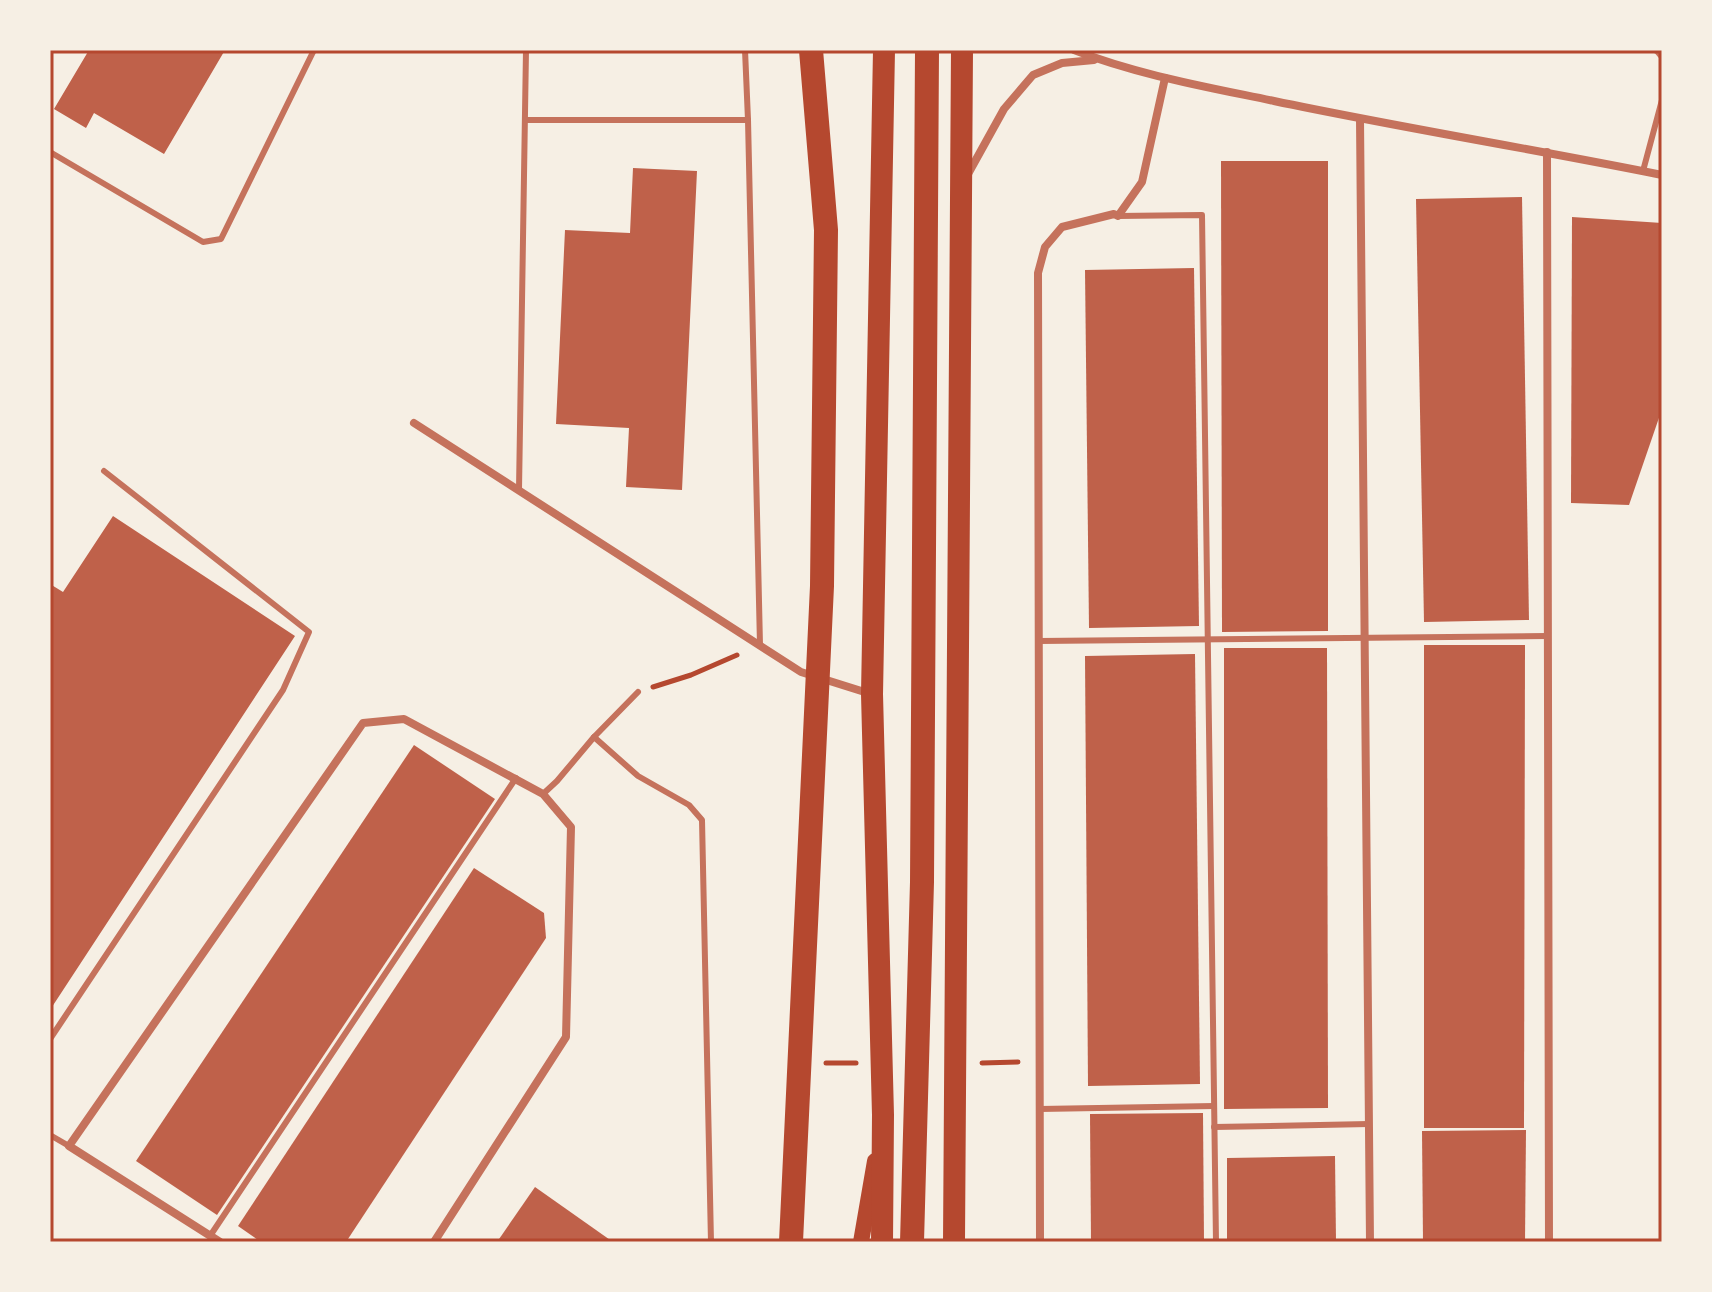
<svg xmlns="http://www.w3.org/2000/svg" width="1712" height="1292" font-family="'Roboto Condensed',sans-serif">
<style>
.building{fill:#bf614a}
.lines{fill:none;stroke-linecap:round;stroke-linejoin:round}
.path{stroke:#b5482f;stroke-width:5}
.service{stroke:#c5725c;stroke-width:6}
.minor{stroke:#c5725c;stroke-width:8}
.secondary{stroke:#b5482f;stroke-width:16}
.trunk{stroke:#b5482f;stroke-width:22}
.motorway{stroke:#b5482f;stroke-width:24}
.neatline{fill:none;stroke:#b5482f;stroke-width:3}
</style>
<rect width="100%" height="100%" fill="#f6efe4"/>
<!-- building -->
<g class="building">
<path d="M89,50H225L164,154L94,113L86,128L54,109Z"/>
<path d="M1221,161H1328V631L1222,632Z"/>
<path d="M633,168L697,171L682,490L626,487L629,428L556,424L565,230L630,233Z"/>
<path d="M1522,197L1529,620L1424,622L1416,199Z"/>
<path d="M1572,217L1662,223V409L1629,505L1571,503Z"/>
<path d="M1194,268L1199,626L1089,628L1085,270Z"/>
<path d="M113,516L295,636L50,1010V584L63,592Z"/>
<path d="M1424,645H1525L1524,1128H1424Z"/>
<path d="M1224,648H1327L1328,1108L1224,1109Z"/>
<path d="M1195,654L1200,1084L1088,1086L1085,656Z"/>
<path d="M414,745L495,799L217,1215L136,1161Z"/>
<path d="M474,868L544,913L546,938L346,1242H261L238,1226Z"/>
<path d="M1203,1113L1204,1242H1091L1090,1114Z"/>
<path d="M1526,1130L1525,1242H1423L1422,1131Z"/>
<path d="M1335,1156L1336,1242H1227V1158Z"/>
<path d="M535,1187L613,1242H497Z"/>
</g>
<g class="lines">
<!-- path -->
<g class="path">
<path d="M653,687L691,675L737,655"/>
<path d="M826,1063H856"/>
<path d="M982,1063L1018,1062"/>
</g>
<!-- service -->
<g class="service">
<path d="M745,50L748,120L760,645"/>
<path d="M1654,50L1657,51L1662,57"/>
<path d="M526,120H748"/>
<path d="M50,152L203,242L221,239L314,50"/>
<path d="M1643,171L1662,100"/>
<path d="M1118,216L1202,215L1216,1242"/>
<path d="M519,490L526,50"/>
<path d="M1039,641L1547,636"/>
<path d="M594,737L638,776L689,805L702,820L711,1242"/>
<path d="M543,794L557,781L594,737L638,692"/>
<path d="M50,1039L283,690L309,632L104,471"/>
<path d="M1040,1109L1214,1106"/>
<path d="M1214,1127L1369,1124"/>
<path d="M50,1135L69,1146"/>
<path d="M210,1236L516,778"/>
</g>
<!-- minor -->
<g class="minor">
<path d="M1074,50C1138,75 1207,87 1274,101C1403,128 1533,149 1662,175"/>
<path d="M1360,119L1370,1242"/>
<path d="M1547,152L1549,1242"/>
<path d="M968,174L1004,109L1033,75L1062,63L1094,60"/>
<path d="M414,423L801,672L871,694"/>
<path d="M220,1242L69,1146L363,723L404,719L543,794L571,827L566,1037L434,1242"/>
<path d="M1040,1242L1038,273L1045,247L1062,227L1114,214L1118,216L1142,182L1165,78"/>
</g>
<!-- secondary -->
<path class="secondary" d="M861,1242L875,1161"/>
<!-- trunk -->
<g class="trunk">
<path d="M882,1242L883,1115L872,694L884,50"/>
<path d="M954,1242L962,50"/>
</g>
<!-- motorway -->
<g class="motorway">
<path d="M791,1242L822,586L826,230L811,50"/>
<path d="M912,1242L922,882L927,50"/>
</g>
</g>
<!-- border -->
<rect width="1712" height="1292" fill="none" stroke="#f6efe4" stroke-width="104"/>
<rect x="52" y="52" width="1608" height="1188" class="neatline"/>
</svg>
